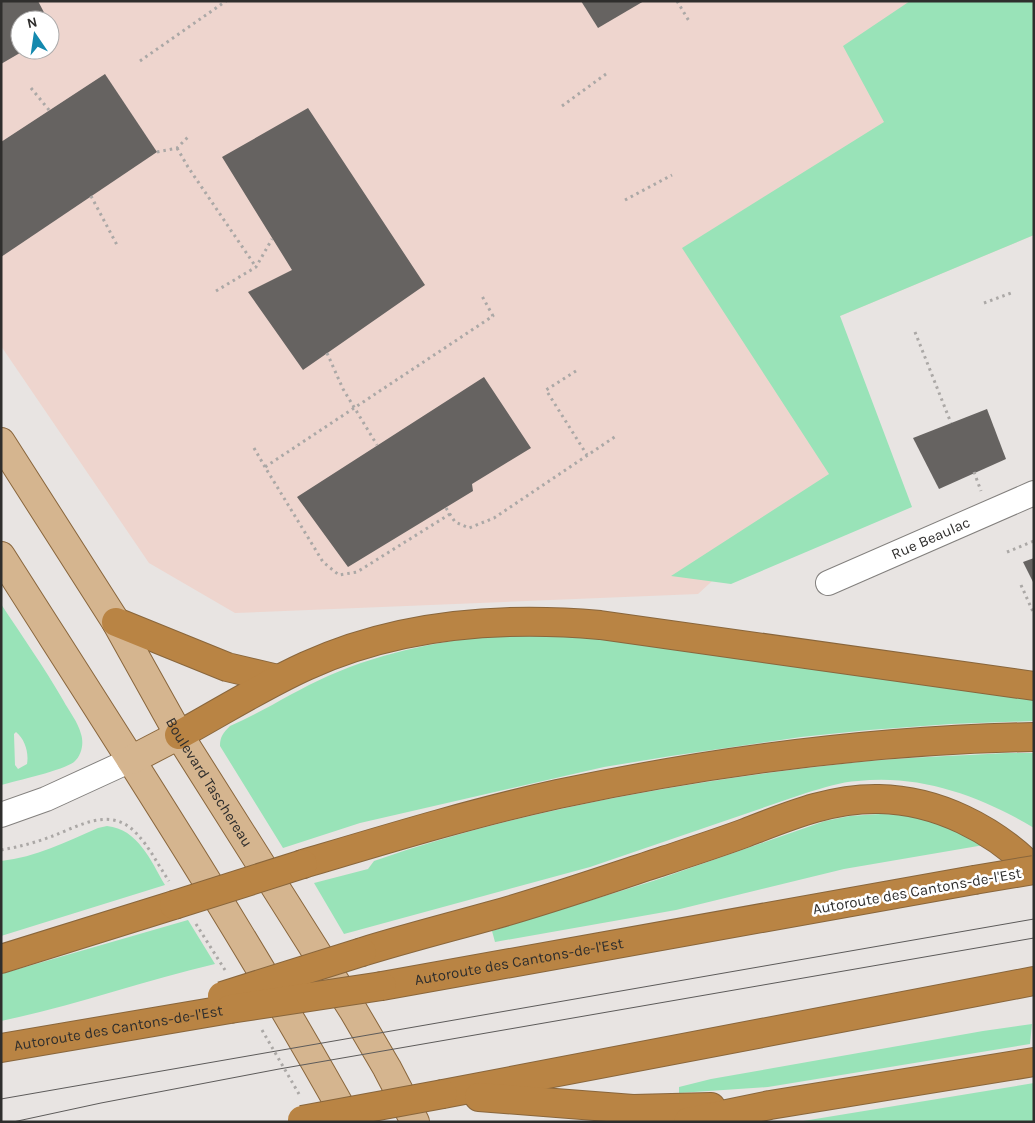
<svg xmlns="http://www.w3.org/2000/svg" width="1035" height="1123" font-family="Karla,sans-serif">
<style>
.commercial{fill:#eed5ce;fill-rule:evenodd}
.green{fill:#99e3b8;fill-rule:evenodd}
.building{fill:#666361}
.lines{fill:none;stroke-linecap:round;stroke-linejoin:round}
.minor-casing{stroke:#83807e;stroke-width:26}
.major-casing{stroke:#89663c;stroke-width:30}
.highway-casing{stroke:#89663c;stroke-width:30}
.path{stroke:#aba8a6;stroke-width:3;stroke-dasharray:2.5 4;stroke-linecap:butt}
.minor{stroke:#fff;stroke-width:24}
.major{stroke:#d5b58f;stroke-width:28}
.highway{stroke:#b98444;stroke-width:28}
.tram{stroke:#5d5b5a;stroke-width:1}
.highway-bridge-casing{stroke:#89663c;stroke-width:30;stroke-linecap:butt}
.highway-bridge{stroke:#b98444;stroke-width:28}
.labels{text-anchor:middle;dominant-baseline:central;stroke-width:5;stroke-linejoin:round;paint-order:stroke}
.street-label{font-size:15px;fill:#2f2e2d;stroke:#fff}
</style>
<rect width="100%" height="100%" fill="#e8e4e2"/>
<!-- commercial -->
<path class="commercial" d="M1,1H1034V235L840,316L829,474L698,594L235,613L149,563L1,346ZM20,20H50V50H20Z"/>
<!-- green -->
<g class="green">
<path d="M910,1H1034V235L840,316L912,507L731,584L671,576L829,474L682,248L884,122L843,46Z"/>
<path d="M1,604C22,636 44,667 63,700C69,711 78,722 81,734C84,743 82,755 74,762C64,770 16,781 1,785ZM16,732C25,739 29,753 27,764L18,769L15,765L14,734Z"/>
<path d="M536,633L615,640L1034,699V721L951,724L869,730L801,737L671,756L604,767L360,823L283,848L220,746C220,737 223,733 230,726C263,712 294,691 328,676C394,647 465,636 536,633Z"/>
<path d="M1006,753H1034V828C981,796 920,774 858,781C840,782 823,788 806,793L590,867L344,934L314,883L368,869L374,861C526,808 699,779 859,762C908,757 957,756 1006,753Z"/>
<path d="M880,814L912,815L935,822L984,845L844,869L676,910L495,942L492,931L653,881L825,821L850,816Z"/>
<path d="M107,826C138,829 151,861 165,885L1,936V861C36,857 66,842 98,828Z"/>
<path d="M188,920L215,964C143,981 73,1006 1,1021V974Z"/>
<path d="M1032,1024L1030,1044L768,1087L679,1093V1087L711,1079L983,1031Z"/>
<path d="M1034,1083V1122H797Z"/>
</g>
<!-- building -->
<g class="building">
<path d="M1,1H38L48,20H20V50H25L1,64Z"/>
<path d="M581,1H644L598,28Z"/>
<path d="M105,74L157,152L1,257V142Z"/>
<path d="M308,108L425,285L303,370L248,292L292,270L222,157Z"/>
<path d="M484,377L531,448L472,484L473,491L348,567L297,497Z"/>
<path d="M987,409L1006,459L939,489L913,438Z"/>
<path d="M1034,558V584L1023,562Z"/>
</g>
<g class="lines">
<defs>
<g id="minor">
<path id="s1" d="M828,583L1034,493"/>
<path d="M1,815L46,799L131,760"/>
</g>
<g id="major">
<path id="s2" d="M1,442L116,622L179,735L353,1010L387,1068L415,1122"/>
<path d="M1,556C120,743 241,928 349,1122"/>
<path d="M131,760L179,735"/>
</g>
<g id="highway">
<path d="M116,622L227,667L278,679"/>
<path d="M179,735C221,712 262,686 306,666C398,624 499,616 600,625L1034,686"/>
<path d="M303,864C387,839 472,813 558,794C714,761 874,740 1034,737"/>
<path d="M362,952C404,939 447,928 490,916C548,900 605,880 663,861C690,852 718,843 745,833C789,816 831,798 879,799C937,800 994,829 1034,870"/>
<path d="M1,959L174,905"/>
<path id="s3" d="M382,986L974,880"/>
<path id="s4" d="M1,1048L230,1009"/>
<path d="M443,1094L1034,981"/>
<path d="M479,1097L633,1109L711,1107"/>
<path d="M688,1122L770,1105L1034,1062"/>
</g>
</defs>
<!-- minor casing -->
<use href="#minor" class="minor-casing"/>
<!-- major casing -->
<use href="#major" class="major-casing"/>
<!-- highway casing -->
<use href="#highway" class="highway-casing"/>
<!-- path -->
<g class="path">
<path d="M677,1L689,21"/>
<path d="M140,61L226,1"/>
<path d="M31,88L49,110"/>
<path d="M562,106L606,74"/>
<path d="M177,148L188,167L256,267"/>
<path d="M157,152L177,148L188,137"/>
<path d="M91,196L117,245"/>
<path d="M625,200L672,175"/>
<path d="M216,291L256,267L272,239"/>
<path d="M984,303L1011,293"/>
<path d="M915,332L951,423"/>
<path d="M327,353L343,389L377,445"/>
<path d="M576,371L546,390L587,455"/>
<path d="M254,448L265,467"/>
<path d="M974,472L981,491"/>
<path d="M446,508L455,522L469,528L494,518L616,436"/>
<path d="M450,514L357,572L339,575L323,562L265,467L493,316L482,296"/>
<path d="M1007,552L1034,541"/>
<path d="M1021,585L1034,614"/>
<path d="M1,850C18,847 34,843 50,837C78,827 110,805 136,833C149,846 158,865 169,881"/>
<path d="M196,924L225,970"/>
<path d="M262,1030L299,1094"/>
</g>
<!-- minor -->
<use href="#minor" class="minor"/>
<!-- major -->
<use href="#major" class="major"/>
<!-- highway -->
<use href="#highway" class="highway"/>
<!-- tram -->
<g class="tram">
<path d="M1,1099L1034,919"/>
<path d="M13,1122L101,1103L279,1069L1034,938"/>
</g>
<defs>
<g id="highway-bridge">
<path d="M974,880L1034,870"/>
<path d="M174,905L303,864"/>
<path d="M222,996L362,952"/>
<path d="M230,1009L382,986"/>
<path d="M302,1120L443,1094"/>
</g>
</defs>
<!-- highway-bridge casing -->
<use href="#highway-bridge" class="highway-bridge-casing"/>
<!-- highway-bridge -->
<use href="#highway-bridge" class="highway-bridge"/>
</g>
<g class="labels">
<!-- street labels -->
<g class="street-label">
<text stroke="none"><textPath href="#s1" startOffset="112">Rue Beaulac</textPath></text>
<text stroke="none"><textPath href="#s2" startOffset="399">Boulevard Taschereau</textPath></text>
<text transform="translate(917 891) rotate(-10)">Autoroute des Cantons-de-l'Est</text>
<text stroke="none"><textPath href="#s3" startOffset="139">Autoroute des Cantons-de-l'Est</textPath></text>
<text stroke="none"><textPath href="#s4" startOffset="119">Autoroute des Cantons-de-l'Est</textPath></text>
</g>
</g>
<!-- border -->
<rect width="1035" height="1123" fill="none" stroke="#2f2e2d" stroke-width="5"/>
<!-- north arrow -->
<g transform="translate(35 35) rotate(347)"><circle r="24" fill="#ffffff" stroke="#acabab"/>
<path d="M0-4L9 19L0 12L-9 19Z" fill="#1489ae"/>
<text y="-8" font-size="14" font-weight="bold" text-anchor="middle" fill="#2f2e2d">N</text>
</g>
</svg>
